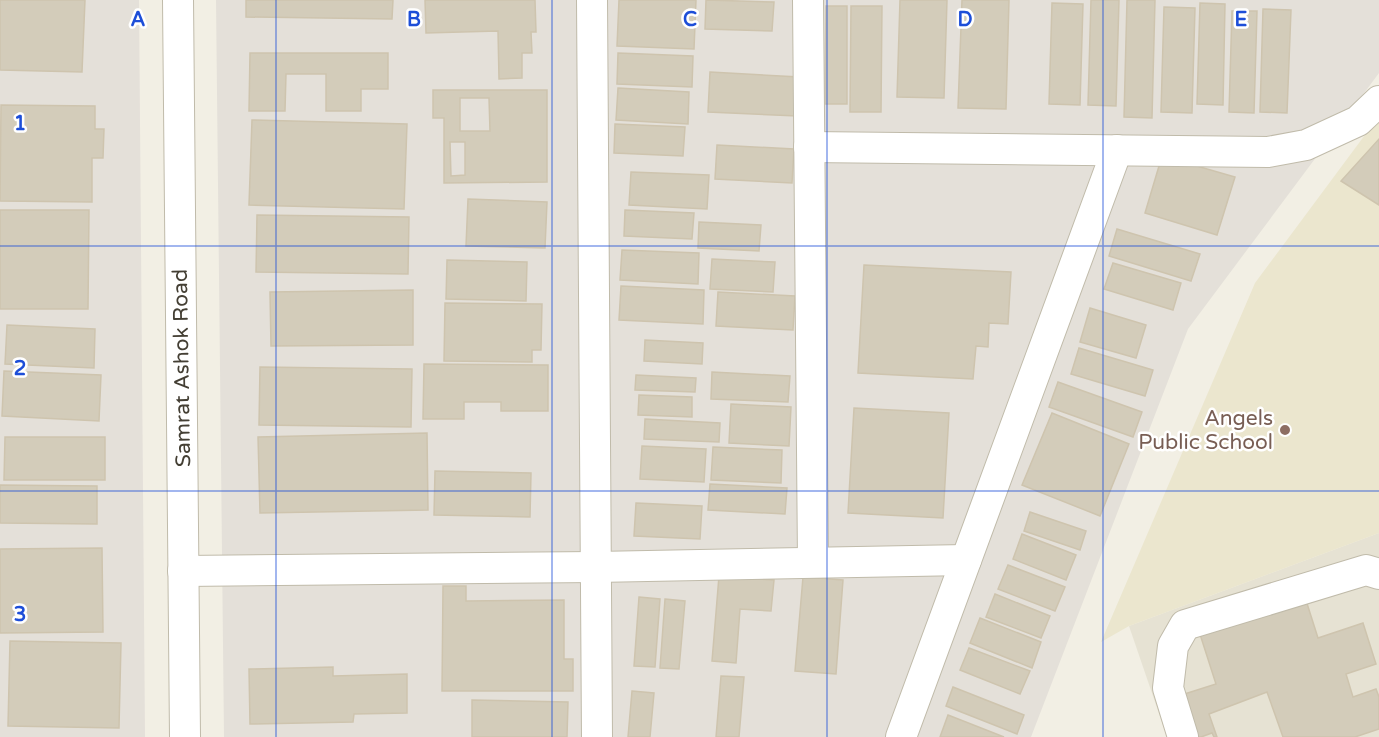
<svg xmlns="http://www.w3.org/2000/svg" width="1379" height="737" font-family="'Varela Round',sans-serif">
<style>
.residential{fill:#e6e2d3}
.industrial{fill:#e4e0d9}
.education{fill:#ebe6ce}
.building{fill:#d3ccba;stroke:#cec4ae;stroke-width:1.5;fill-rule:evenodd}
.lines{fill:none;stroke-linecap:round;stroke-linejoin:round}
.minor-casing{stroke:#c0bbaa;stroke-width:32}
.minor{stroke:#fff;stroke-width:30}
.grid{fill:none;stroke:#1d4ed8;stroke-width:1.5;stroke-opacity:0.55}
.education-dot{fill:#8d6e63;stroke:#fff;stroke-width:2}
.labels{text-anchor:middle;dominant-baseline:central;stroke-width:5;stroke-linejoin:round;paint-order:stroke}
.street-label{font-size:21px;fill:#443f34;stroke:#fff}
.education-label{font-size:21px;fill:#785e54;stroke:#fff;text-anchor:end}
.grid-label{font-size:20px;text-anchor:middle;font-weight:bold;fill:#1d4ed8;stroke:#fff;stroke-width:5;stroke-linejoin:round;paint-order:stroke}
</style>
<rect width="100%" height="100%" fill="#f2efe4"/>
<!-- residential -->
<path class="residential" d="M1379,533V737H1167L1129,626Z"/>
<!-- industrial -->
<g class="industrial">
<path d="M0,0H139L145,737H0Z"/>
<path d="M216,0H1379V73L1188,329L1031,737H224Z"/>
</g>
<!-- education -->
<path class="education" d="M1379,116V533L1129,626L1101,642L1255,283Z"/>
<!-- building -->
<g class="building">
<path d="M0,0H85L82,72L0,70Z"/>
<path d="M246,0H393L392,19L246,17Z"/>
<path d="M425,0H535L536,32H531L532,53H522V78L499,79L498,31L426,33Z"/>
<path d="M619,0H696L694,49L617,46Z"/>
<path d="M706,0L774,2L772,31L705,29Z"/>
<path d="M900,0H947L944,98L897,97Z"/>
<path d="M962,0H1009L1006,109L958,108Z"/>
<path d="M1091,0H1119L1116,106L1088,105Z"/>
<path d="M1127,0H1155L1152,118L1124,117Z"/>
<path d="M1052,3L1083,4L1080,105L1049,104Z"/>
<path d="M1200,3L1225,4L1223,105L1197,104Z"/>
<path d="M826,6H847V104H825Z"/>
<path d="M851,6H882L881,112H850Z"/>
<path d="M1164,7L1195,8L1192,113L1161,112Z"/>
<path d="M1263,9L1291,10L1287,113L1260,112Z"/>
<path d="M1232,11H1257L1254,113L1229,112Z"/>
<path d="M250,53H388V89H361V111H326V74H286L285,111H249Z"/>
<path d="M618,53L693,56L692,87L617,84Z"/>
<path d="M710,72L799,77L797,116L708,112Z"/>
<path d="M618,88L689,92L688,124L616,120Z"/>
<path d="M433,90H547V182L444,183V118H433ZM460,98H489L490,131H460ZM450,142H465V175L451,176Z"/>
<path d="M1,105L95,106V129H104L103,158H92V202L0,201Z"/>
<path d="M252,120L407,124L404,209L249,205Z"/>
<path d="M615,124L685,127L683,156L614,153Z"/>
<path d="M1379,139V205L1341,181Z"/>
<path d="M717,145L794,149L792,183L715,179Z"/>
<path d="M1162,156L1235,177L1217,235L1145,213Z"/>
<path d="M631,172L709,175L707,209L629,205Z"/>
<path d="M468,199L547,202L545,248L466,246Z"/>
<path d="M0,210H89L88,309H0Z"/>
<path d="M625,210L694,213L692,239L624,236Z"/>
<path d="M257,215L409,217L408,274L256,272Z"/>
<path d="M699,222L761,225L759,251L698,248Z"/>
<path d="M1117,229L1200,254L1191,281L1109,256Z"/>
<path d="M622,250L699,253L698,284L620,280Z"/>
<path d="M712,259L775,262L773,292L710,289Z"/>
<path d="M447,260L527,262L526,301L446,299Z"/>
<path d="M1113,263L1181,283L1173,310L1104,289Z"/>
<path d="M864,265L1011,272L1008,324L989,323L988,347L976,346L973,379L858,373Z"/>
<path d="M621,286L704,290L703,324L619,320Z"/>
<path d="M413,290V345L271,346L270,292Z"/>
<path d="M718,292L795,296L793,330L716,326Z"/>
<path d="M445,303L542,304L541,350H532V362L444,361Z"/>
<path d="M1090,308L1146,325L1136,358L1080,342Z"/>
<path d="M7,325L95,329L94,368L5,364Z"/>
<path d="M645,340L703,343L702,364L644,361Z"/>
<path d="M1079,348L1153,370L1145,396L1071,374Z"/>
<path d="M424,364L548,365V411H501V402H464V419H423Z"/>
<path d="M260,367L412,369L411,427L259,425Z"/>
<path d="M4,371L101,375L99,421L2,416Z"/>
<path d="M712,372L790,376L788,402L711,399Z"/>
<path d="M636,375L696,378L695,392L635,390Z"/>
<path d="M1058,382L1142,412L1133,437L1049,407Z"/>
<path d="M639,395L692,397V417L638,415Z"/>
<path d="M731,404L791,407L789,446L729,443Z"/>
<path d="M854,408L949,413L943,518L848,513Z"/>
<path d="M1052,413L1129,444L1100,516L1022,485Z"/>
<path d="M645,419L720,423L719,442L644,439Z"/>
<path d="M427,433L428,510L260,513L258,437Z"/>
<path d="M5,437H105V480H4Z"/>
<path d="M642,446L706,449L704,482L640,479Z"/>
<path d="M713,447L782,450L781,483L711,480Z"/>
<path d="M435,471L531,473L530,517L434,515Z"/>
<path d="M710,484L787,488L785,514L708,510Z"/>
<path d="M0,485L97,486V524L0,523Z"/>
<path d="M636,503L702,506L700,539L634,536Z"/>
<path d="M1030,512L1086,531L1080,550L1024,531Z"/>
<path d="M1022,534L1076,555L1066,580L1013,559Z"/>
<path d="M102,548L103,632L0,633V549Z"/>
<path d="M1008,565L1065,587L1055,611L998,589Z"/>
<path d="M719,576L774,580L771,611L740,609L736,663L712,661Z"/>
<path d="M803,577L843,580L836,674L795,671Z"/>
<path d="M443,586H466V601L564,600V659H573V691H442Z"/>
<path d="M995,594L1050,616L1041,638L986,617Z"/>
<path d="M1304,594L1318,638L1363,623L1376,664L1346,674L1353,697L1376,689L1379,697V729L1355,737H1283L1267,692L1209,714L1217,737H1214L1212,733L1201,737H1188L1175,697L1216,684L1198,628Z"/>
<path d="M639,597L660,599L655,667L634,666Z"/>
<path d="M665,599L685,601L679,669L660,668Z"/>
<path d="M980,618L1041,642L1032,668L970,643Z"/>
<path d="M10,641L121,643L119,728L8,726Z"/>
<path d="M969,648L1030,671L1020,694L960,670Z"/>
<path d="M333,667V676L407,674V713L354,714L353,722L250,724L249,669Z"/>
<path d="M721,676L744,677L739,737H716Z"/>
<path d="M953,687L1024,715L1017,734L946,706Z"/>
<path d="M632,691L654,693L650,737H628Z"/>
<path d="M472,700L568,702L567,737H472Z"/>
<path d="M948,715L1004,737H940Z"/>
</g>
<g class="lines">
<defs>
<g id="minor">
<path d="M178,0L185,737"/>
<path d="M592,0L597,737"/>
<path d="M808,0L813,562"/>
<path d="M809,147L1268,152L1306,145L1358,121L1379,101"/>
<path d="M183,571L596,567L966,560"/>
<path d="M901,737L1117,150"/>
<path d="M1183,737L1168,688L1173,646L1185,625L1366,570L1379,574"/>
</g>
</defs>
<!-- minor casing -->
<use href="#minor" class="minor-casing"/>
<!-- minor -->
<use href="#minor" class="minor"/>
</g>
<!-- grid -->
<path class="grid" d="M276,0V737M552,0V737M827,0V737M1103,0V737M0,246H1379M0,491H1379"/>
<!-- markers -->
<circle class="education-dot" cx="1285" cy="430" r="6"/>
<g class="labels">
<!-- street labels -->
<g class="street-label">
<text transform="translate(182 368) rotate(-91)">Samrat Ashok Road</text>
</g>
<!-- education labels -->
<g class="education-label">
<text x="1273" y="418">Angels<tspan x="1273" dy="24">Public School</tspan></text>
</g>
</g>
<g class="grid-label">
<text x="138" y="26">A</text>
<text x="414" y="26">B</text>
<text x="690" y="26">C</text>
<text x="965" y="26">D</text>
<text x="1241" y="26">E</text>
<text x="20" y="130">1</text>
<text x="20" y="375">2</text>
<text x="20" y="621">3</text>
</g>
</svg>
